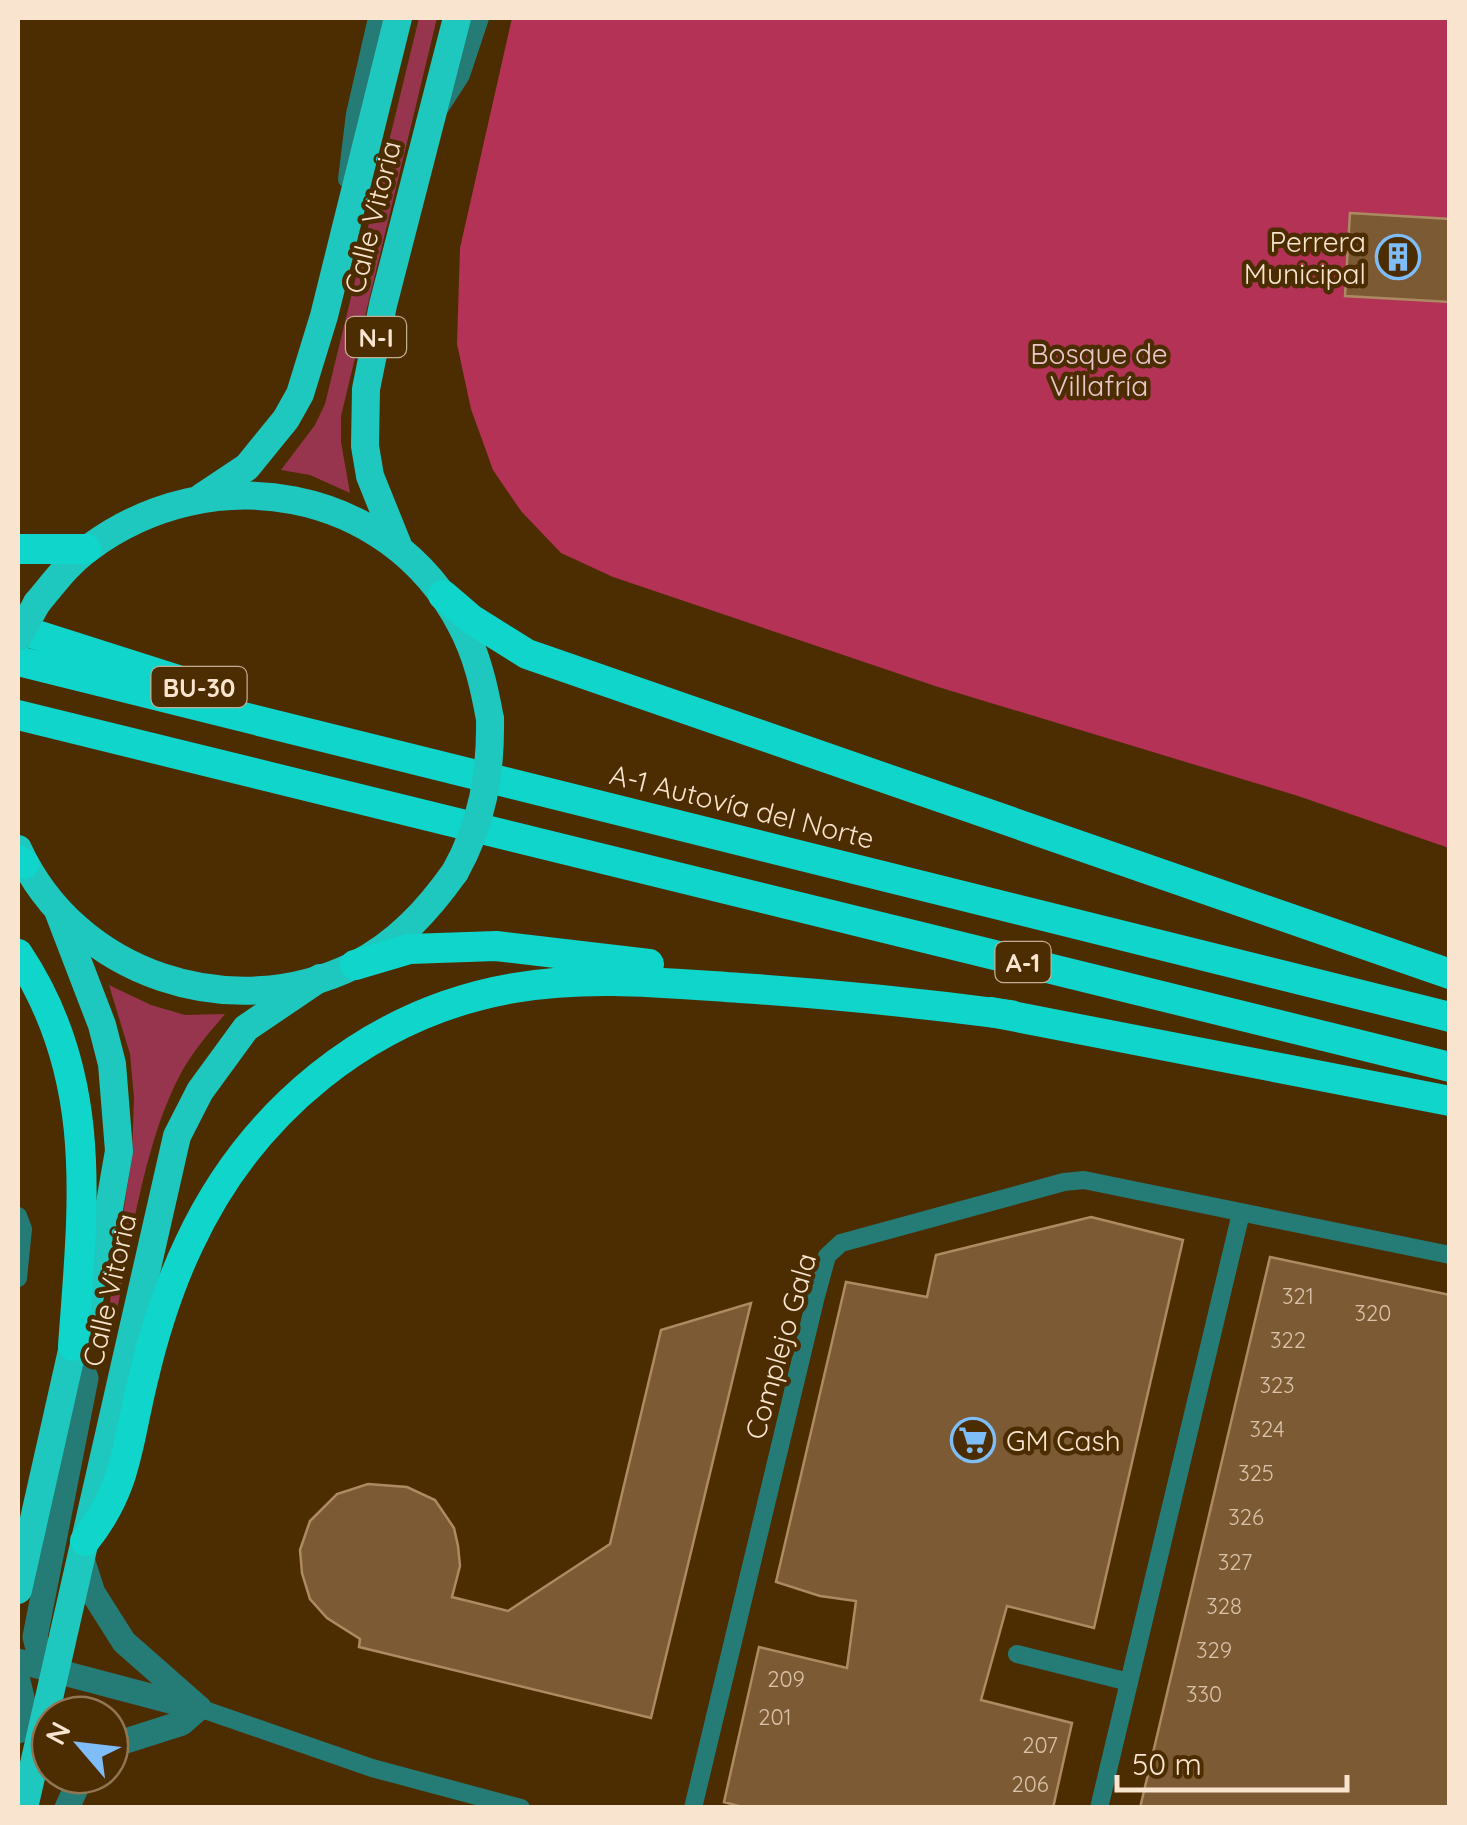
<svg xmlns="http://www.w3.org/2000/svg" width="1467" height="1825" font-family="Quicksand,sans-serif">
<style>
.green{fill:#96354d}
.forest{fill:#b33256}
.building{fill:#7c5a34;stroke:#ae8a62;stroke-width:2.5}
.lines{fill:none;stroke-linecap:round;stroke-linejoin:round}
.service{stroke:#257c76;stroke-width:18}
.minor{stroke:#257c76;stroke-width:25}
.trunk{stroke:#1ec8be;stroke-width:28}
.motorway{stroke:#0fd5cb;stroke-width:30}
.trunk-bridge{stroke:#1ec8be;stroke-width:28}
.labels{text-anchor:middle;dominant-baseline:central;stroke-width:9;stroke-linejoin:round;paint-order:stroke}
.number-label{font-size:22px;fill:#d9c2a8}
.shield{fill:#4c2d02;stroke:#c4ad92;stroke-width:2.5}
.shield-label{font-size:25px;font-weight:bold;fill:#f8e4cf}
.street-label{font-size:28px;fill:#f8e4cf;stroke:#4c2d02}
.poi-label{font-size:28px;fill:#f8e4cf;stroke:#4c2d02;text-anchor:end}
.park-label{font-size:28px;fill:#eac8cd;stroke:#4c2d02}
</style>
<rect width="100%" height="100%" fill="#4c2d02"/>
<!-- green -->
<g class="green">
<path d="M419,18H437L341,416V442L350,493L310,475L281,470L315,425L325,404Z"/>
<path d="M109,985L151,1005L185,1015L225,1014C209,1033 192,1052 180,1075C140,1150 126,1272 108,1357L110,1301L132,1155L134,1098L130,1054Z"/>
</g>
<!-- forest -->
<path class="forest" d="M512,18H1449V848L1298,796L935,686L613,577L561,553L521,511L493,470L471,409L457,344L460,248Z"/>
<!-- building -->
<g class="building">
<path d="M1350,213L1450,219V302L1345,296Z"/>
<path d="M1091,1217L1183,1240L1094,1628L1007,1606L981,1700L1072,1723L1053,1808H746L724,1802L759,1647L847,1668L856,1601L820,1596L776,1582L846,1282L927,1297L936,1255Z"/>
<path d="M1270,1257L1450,1295V1808H1140Z"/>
<path d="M751,1303L651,1718L359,1647L360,1639L327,1618L310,1599L302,1573L300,1550L310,1521L337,1494L368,1484L407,1487L435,1500L454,1528L458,1546L460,1566L452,1597L508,1611L610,1544L661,1330Z"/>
</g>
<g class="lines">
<!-- service -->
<g class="service">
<path d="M441,106L461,75L480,18"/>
<path d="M347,179L355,114L377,18"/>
<path d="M18,1216L23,1229L18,1278"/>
<path d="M1017,1654L1129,1682"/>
<path d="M199,1708L372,1768L521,1808"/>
<path d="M693,1808L816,1296L827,1256L841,1243L1064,1182L1084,1180L1450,1255"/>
<path d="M1099,1808L1241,1213"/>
</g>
<!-- minor -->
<g class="minor">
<path d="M82,1559L93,1593L124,1642L199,1708"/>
<path d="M18,1661L196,1708"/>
<path d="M57,1672L39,1652L35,1637L86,1378L73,1346"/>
<path d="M18,1681L23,1702L18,1731"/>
<path d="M110,1746L182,1723L199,1708"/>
<path d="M67,1808L82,1775"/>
</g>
<!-- trunk -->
<g class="trunk">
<path d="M202,497L247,467L286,419L300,394L324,316L398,18"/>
<path d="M399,548L370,476L365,446L366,389L383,305L457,18"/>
<path d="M37,603C53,584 68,563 89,548C211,457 388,486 461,625C477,655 484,686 490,719"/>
<path d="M18,849C76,975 231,1026 355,965C397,944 428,910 455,872"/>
<path d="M18,1590L73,1346L98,1272L119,1151L112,1064L102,1025L59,913"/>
<path d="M24,1808L177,1136L200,1091L246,1028L320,978"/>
</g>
<!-- motorway -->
<g class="motorway">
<path d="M18,549H86"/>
<path d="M443,595L471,619L527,654L1450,974"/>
<path d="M18,629L197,686"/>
<path d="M18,661L1450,1017"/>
<path d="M18,715L1450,1067"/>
<path d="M18,860L24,864"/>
<path d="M18,954C100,1077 83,1207 73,1346"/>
<path d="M355,965L409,949L496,946L649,964"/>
<path d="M991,1012L1450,1101"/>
<path d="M85,1541C128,1487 127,1444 143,1380C154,1333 168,1288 189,1244C250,1113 368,1013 514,988C589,975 665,983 740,988C831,994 920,1003 1011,1015"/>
</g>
<!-- trunk-bridge -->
<g class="trunk-bridge">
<path d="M18,637L37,603"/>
<path d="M455,872C482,824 491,774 490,719"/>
</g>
</g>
<!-- icons -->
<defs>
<symbol id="building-ring" viewBox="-11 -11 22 22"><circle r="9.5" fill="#4c2d02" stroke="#7fbdf9" stroke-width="1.5"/><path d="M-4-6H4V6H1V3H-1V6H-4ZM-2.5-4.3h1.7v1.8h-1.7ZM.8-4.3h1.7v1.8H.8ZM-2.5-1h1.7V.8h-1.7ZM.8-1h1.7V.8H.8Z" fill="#7fbdf9"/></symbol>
<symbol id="supermarket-ring" viewBox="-11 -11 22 22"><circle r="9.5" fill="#4c2d02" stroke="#7fbdf9" stroke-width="1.5"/><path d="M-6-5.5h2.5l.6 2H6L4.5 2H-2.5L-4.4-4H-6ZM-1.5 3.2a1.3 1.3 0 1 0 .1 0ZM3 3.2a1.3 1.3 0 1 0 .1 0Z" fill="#7fbdf9"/></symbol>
</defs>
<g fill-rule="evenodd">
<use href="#building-ring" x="1373" y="232" width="50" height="50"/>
<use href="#supermarket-ring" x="948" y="1415" width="50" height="50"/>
</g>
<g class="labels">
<!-- number labels -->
<g class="number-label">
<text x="1298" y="1296">321</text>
<text x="1373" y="1313">320</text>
<text x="1288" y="1340">322</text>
<text x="1277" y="1385">323</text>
<text x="1267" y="1429">324</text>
<text x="1256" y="1473">325</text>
<text x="1246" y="1517">326</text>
<text x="1235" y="1562">327</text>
<text x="1224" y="1606">328</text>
<text x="1214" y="1650">329</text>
<text x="786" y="1679">209</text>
<text x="1204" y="1694">330</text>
<text x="775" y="1717">201</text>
<text x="1040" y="1745">207</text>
<text x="1030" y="1784">206</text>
</g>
<!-- shield labels -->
<g class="shield">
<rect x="346" y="317" width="60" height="40" rx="8"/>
<rect x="151.5" y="667" width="95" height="40" rx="8"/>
<rect x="995.5" y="942" width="55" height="40" rx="8"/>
</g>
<g class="shield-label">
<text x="376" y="337">N-I</text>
<text x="199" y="687">BU-30</text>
<text x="1023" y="962">A-1</text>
</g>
<!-- street labels -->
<g class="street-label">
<text transform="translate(372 217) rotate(-76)">Calle Vitoria</text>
<text transform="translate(742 806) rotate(14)">A-1 Autovía del Norte</text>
<text transform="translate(109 1290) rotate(-77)">Calle Vitoria</text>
<text transform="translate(780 1346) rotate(-74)">Complejo Gala</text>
</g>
<!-- poi labels -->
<g class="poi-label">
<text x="1366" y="241">Perrera<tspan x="1366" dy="32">Municipal</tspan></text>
<text x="1006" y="1440" text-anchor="start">GM Cash</text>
</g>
<!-- park labels -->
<g class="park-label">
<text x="1099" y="353">Bosque de<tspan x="1099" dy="32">Villafría</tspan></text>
</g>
</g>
<!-- border -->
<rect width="1467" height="1825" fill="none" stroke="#f8e4cf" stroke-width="40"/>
<!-- north arrow -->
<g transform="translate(80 1745) rotate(298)"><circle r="48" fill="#4c2d02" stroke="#917654" stroke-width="2.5"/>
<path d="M0-8L18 38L0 25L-18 38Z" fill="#7fbdf9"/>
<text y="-15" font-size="28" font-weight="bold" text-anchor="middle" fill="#f8e4cf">N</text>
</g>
<!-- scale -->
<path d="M1117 1775v15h230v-15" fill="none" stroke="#f8e4cf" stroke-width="5"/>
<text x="1132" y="1775" font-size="30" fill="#f8e4cf" stroke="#4c2d02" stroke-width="8" paint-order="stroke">50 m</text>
</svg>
